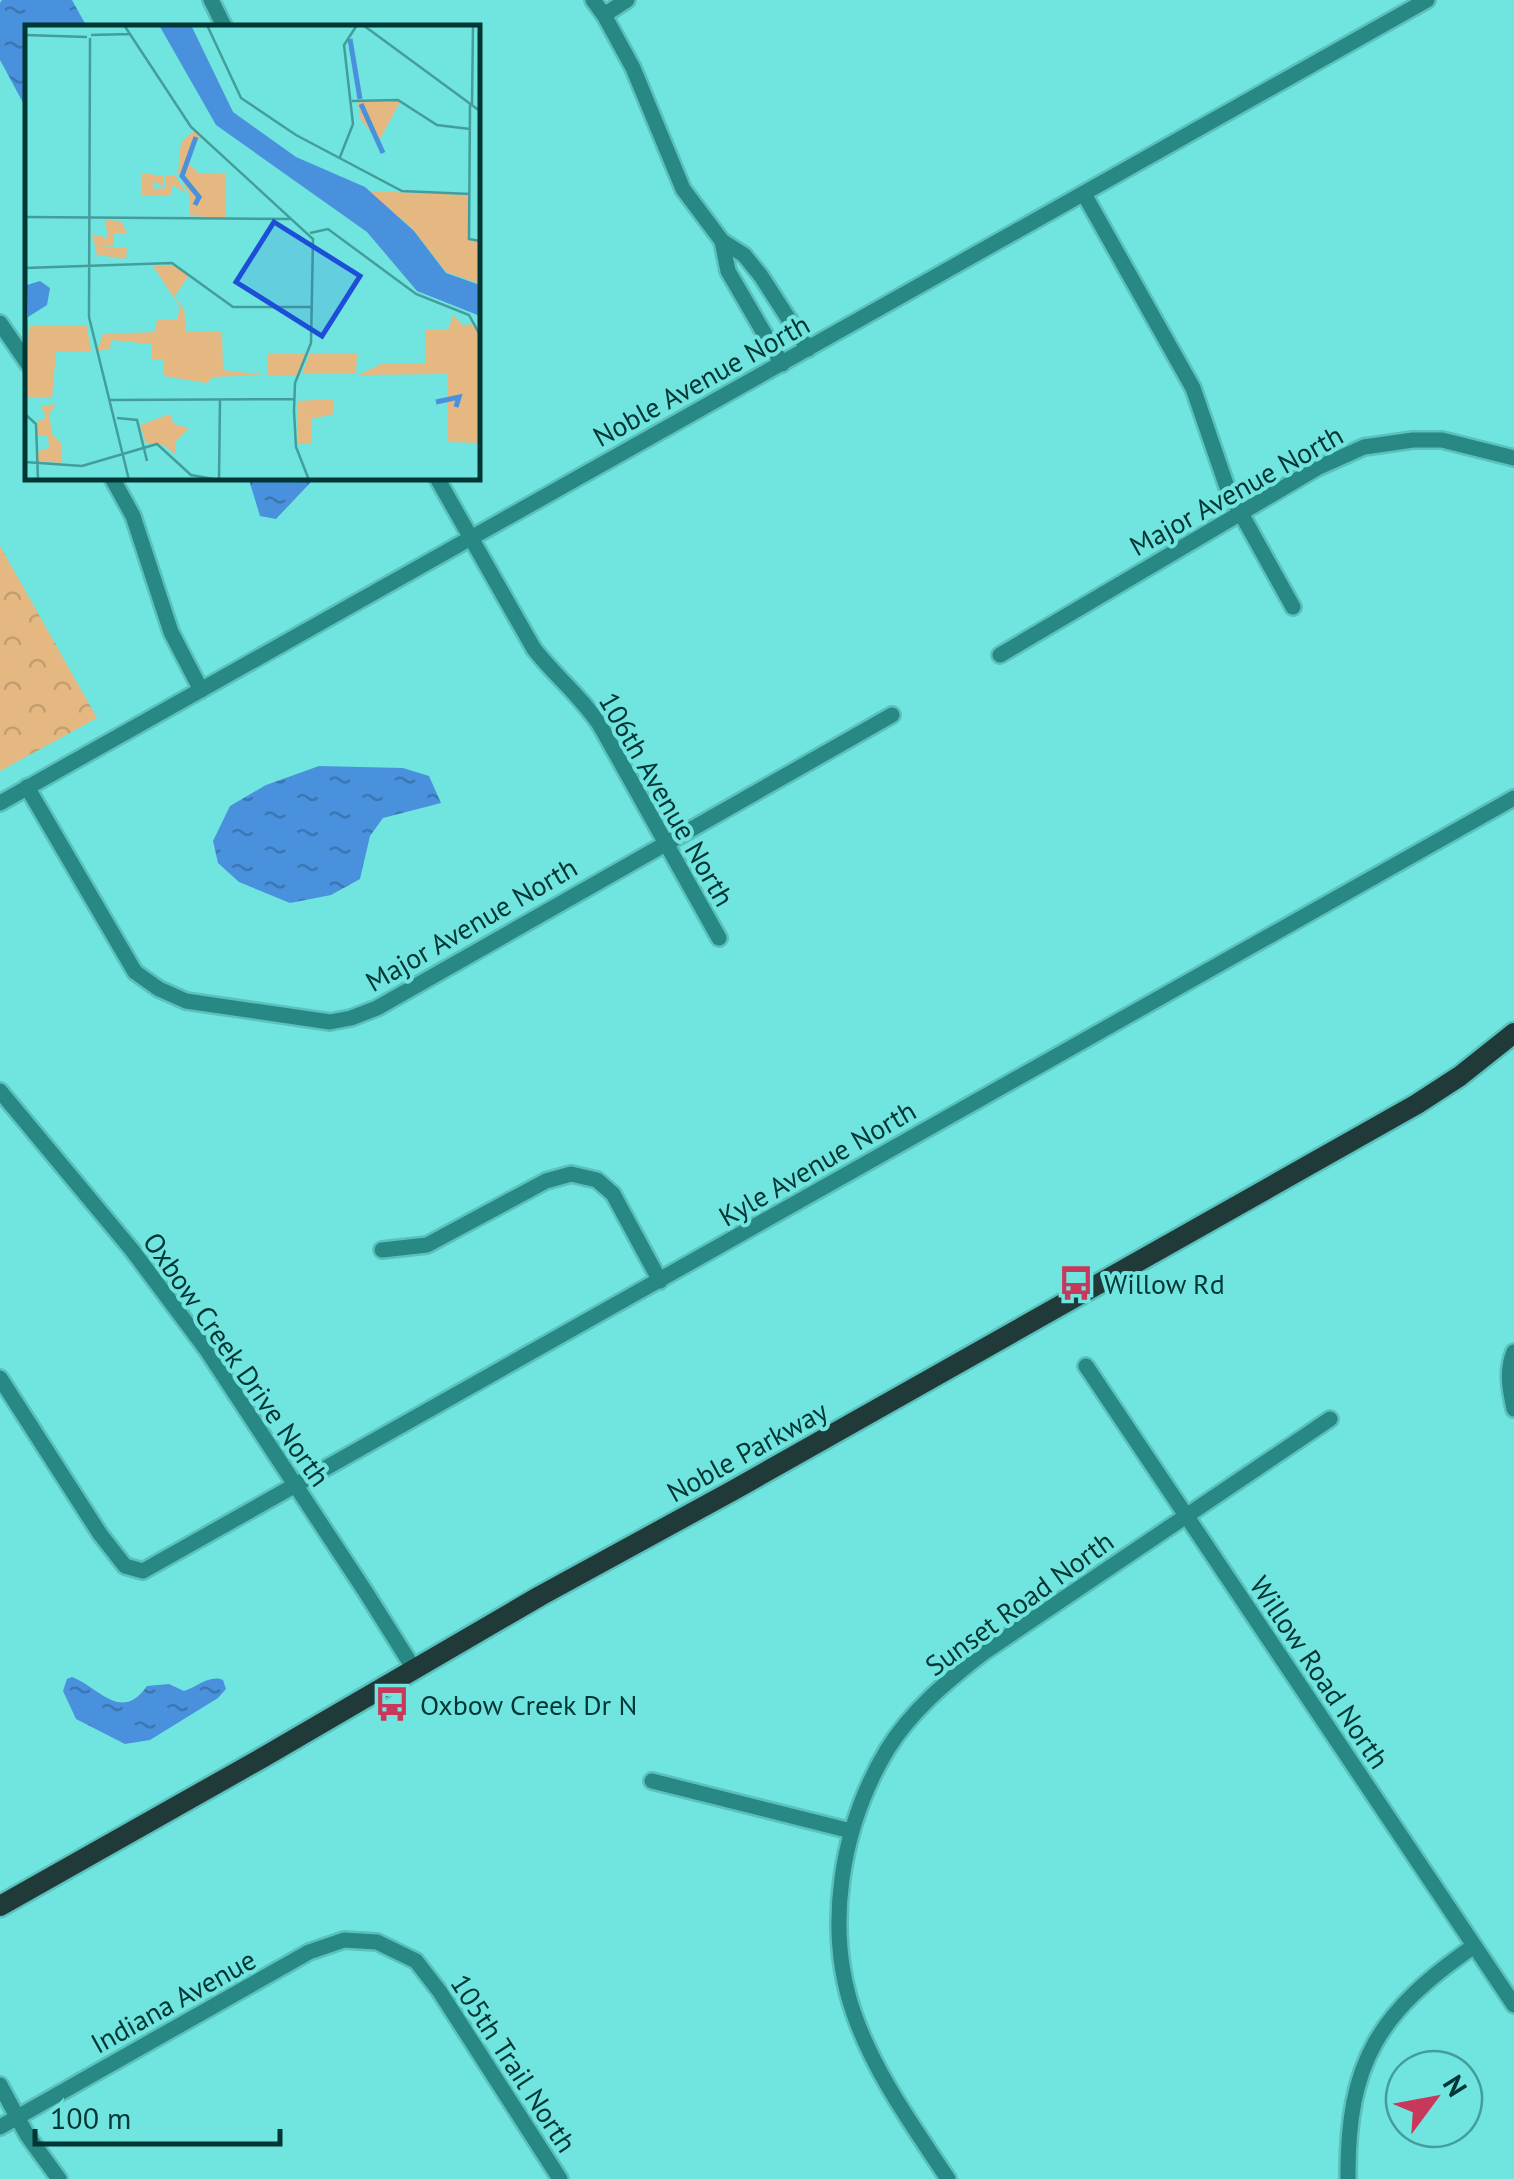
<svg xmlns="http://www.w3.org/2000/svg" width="1514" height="2179" font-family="'PT Sans',sans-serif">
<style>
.forest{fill:url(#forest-crowns)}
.water{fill:url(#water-ripples)}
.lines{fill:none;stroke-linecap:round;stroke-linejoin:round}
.minor-casing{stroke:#5ac1bd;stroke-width:20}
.major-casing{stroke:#5ac1bd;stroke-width:25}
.minor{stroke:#278884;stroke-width:15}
.major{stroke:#1f3a38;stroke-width:20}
.labels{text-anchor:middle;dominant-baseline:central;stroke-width:8;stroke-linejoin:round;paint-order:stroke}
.street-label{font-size:28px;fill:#003634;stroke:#70e4df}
.poi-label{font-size:28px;fill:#003634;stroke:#70e4df;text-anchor:start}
.inset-river{fill:none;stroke:#4991dc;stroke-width:5}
.inset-road{fill:none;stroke:#439e9b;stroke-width:2.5}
.view{fill:#1d4ed8;fill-opacity:0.15;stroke:#1d4ed8;stroke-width:5}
.inset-edge{fill:none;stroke:#003634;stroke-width:5}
</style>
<defs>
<pattern id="forest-crowns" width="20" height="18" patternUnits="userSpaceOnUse" patternTransform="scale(2.5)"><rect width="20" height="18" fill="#e5b781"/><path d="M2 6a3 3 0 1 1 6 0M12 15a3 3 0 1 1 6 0" fill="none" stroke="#c39e70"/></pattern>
<pattern id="water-ripples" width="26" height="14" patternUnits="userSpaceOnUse" patternTransform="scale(2.5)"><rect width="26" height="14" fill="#4991dc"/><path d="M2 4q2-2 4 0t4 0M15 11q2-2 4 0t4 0" fill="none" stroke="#3a77b3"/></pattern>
</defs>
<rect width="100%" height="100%" fill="#70e4df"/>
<!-- forest -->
<path class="forest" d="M0,546L97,718L0,771Z"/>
<!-- water -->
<g class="water">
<path d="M2,0H72L87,27L28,28L27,110L0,60V3Z"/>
<path d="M251,478H309L311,482L276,519L260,516L249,480Z"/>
<path d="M319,766L403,768L429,776L441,803L383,818L370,836L360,879L331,895L290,903L239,882L218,863L213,841L230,806L266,785Z"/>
<path d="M72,1677C100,1688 121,1723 147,1686L169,1684L184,1691C197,1687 210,1674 223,1680L226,1689L218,1698L150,1740L125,1744L76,1719L63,1691L67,1679Z"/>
</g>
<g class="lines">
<defs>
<g id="minor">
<path d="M211,0L225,28"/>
<path d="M593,0L604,15L633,68L683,189L722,241L744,255L761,276L808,349"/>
<path d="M604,15L627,0"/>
<path d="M1084,194L1193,388L1228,490L1293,607"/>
<path d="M722,241L728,271L782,364"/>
<path d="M0,323L28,364"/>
<path d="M112,478L133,516L171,632L201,690"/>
<path d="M437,478L534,649C556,677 582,697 601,727L719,938"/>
<path d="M1000,655L1317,468L1364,447L1413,440H1442L1514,458"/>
<path d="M27,787L135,972L159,989L186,1001L330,1022L351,1018L377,1008L892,715"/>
<path d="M0,803L1427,0"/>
<path d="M0,1091L132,1250L206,1349L365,1591L414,1669"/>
<path d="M382,1250L427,1245L546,1181L571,1174L597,1180L613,1194L660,1281"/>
<path d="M1514,1352C1506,1371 1510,1390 1514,1409"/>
<path d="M1086,1366L1514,2005"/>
<path d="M0,1378L100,1534L125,1566L143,1571L1514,798"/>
<path d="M652,1781L851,1831"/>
<path d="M0,2085L27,2135L59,2179"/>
<path d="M0,2127L309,1952L344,1940L377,1942L416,1961L440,1992L560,2179"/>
<path d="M948,2179C913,2126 875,2074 854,2014C824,1928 841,1827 887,1750C911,1711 947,1681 983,1653L1330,1419"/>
<path d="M1348,2179C1347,2061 1379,2012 1474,1946"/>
</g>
<path id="major" d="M0,1906L262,1758L540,1596L732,1491L1417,1104L1460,1076L1514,1033"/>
</defs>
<!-- minor casing -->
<use href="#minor" class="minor-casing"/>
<!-- major casing -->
<use href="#major" class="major-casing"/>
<!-- minor -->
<use href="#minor" class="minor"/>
<!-- major -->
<use href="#major" class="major"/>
</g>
<!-- icons -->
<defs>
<symbol id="bus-bare" viewBox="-9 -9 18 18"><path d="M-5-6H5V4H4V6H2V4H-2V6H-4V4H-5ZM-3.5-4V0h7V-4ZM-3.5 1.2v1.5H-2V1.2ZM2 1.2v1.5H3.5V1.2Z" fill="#c7385a" stroke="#70e4df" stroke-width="2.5" paint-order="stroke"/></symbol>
</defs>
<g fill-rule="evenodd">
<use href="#bus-bare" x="1051" y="1258" width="50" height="50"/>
<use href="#bus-bare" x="367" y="1679" width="50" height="50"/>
</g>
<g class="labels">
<!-- street labels -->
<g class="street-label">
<text transform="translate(701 380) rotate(-29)">Noble Avenue North</text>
<text transform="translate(1236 490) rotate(-29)">Major Avenue North</text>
<text transform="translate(667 799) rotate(60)">106th Avenue North</text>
<text transform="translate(471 924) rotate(-30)">Major Avenue North</text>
<text transform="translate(817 1163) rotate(-30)">Kyle Avenue North</text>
<text transform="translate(237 1359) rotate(55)">Oxbow Creek Drive North</text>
<text transform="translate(747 1451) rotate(-29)">Noble Parkway</text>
<text transform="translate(1019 1603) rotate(-36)">Sunset Road North</text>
<text transform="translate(1320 1672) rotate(56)">Willow Road North</text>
<text transform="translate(173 2001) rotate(-29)">Indiana Avenue</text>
<text transform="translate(514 2063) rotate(57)">105th Trail North</text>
</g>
<!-- poi labels -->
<g class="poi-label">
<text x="1104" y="1283">Willow Rd</text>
<text x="420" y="1704">Oxbow Creek Dr N</text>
</g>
</g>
<!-- overview -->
<g transform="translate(25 25)">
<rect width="455" height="455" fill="#70e4df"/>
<path d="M145,389L149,399L164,403L150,417L151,430L139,420L121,418L115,400Z" fill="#e5b781"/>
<path d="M333,77H375L354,116L335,94ZM169,106L175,113L165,123V140L174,148L201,149V193L165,191V171L153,148L156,117ZM342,166L444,170V215L455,216V259L421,247L386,202ZM147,240L164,250L149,272L159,284L161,306H197L198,345L240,350L188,352L182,358L139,351V334H127L126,319L86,315L85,324L72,326L78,309L130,307L132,295H152L155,282L128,241ZM428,290L438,300L450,299L455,311V418L422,417V349L333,350L356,339H400V305H423ZM4,301H62L66,326L31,327L27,373L0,372ZM285,328H332L331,349H277ZM242,329H282L271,351H242ZM308,374L309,389L286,394V418L273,419L272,376ZM31,379L24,389L27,409L37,419V438L13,436V426L24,423L23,411L13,410V397L21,392L16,381Z" fill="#e5b781"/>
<path d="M117,148L139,151L138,161L129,157L128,164L140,163L141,151L150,150L161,168L148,160L145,171L117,170ZM80,195L96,196L102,208H89V221L74,222H102L101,234L73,230L66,236L72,229L67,209L83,213Z" fill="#e5b781"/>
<path d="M134,0H166L208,87L271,132L340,162L389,206L421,248L455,260V291L392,266L342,207L191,100ZM15,256L25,263L22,280L3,292L2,260Z" fill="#4991dc"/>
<path class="inset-river" d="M325,14L335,74M336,79L358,128M170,180L174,172L157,151L171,112M411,377L434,372L431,382"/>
<path class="inset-road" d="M99,0L166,102L288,214L286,318L270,358L269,386L271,422L284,455M182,0L216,73L271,110L377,166L445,169M338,0L455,86M0,10L62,12M66,10L105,9M65,13L64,292L104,455M327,76L373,75L412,100L445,104M445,79L444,214L455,216M447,80L448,0M315,132L328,99L319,20L332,0M0,192L267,194M285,208L303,204L391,269L444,290L455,310M0,243L147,238L208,282H287M85,375L269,374M0,389L11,399L13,455M92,393L112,395L122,436M0,437L57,441L132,419L166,450L194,455L195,374"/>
<path class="view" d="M249,197L335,251L297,311L211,257Z"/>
<rect width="455" height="455" class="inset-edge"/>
</g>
<!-- north arrow -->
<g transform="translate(1434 2099) rotate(58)"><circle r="48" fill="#70e4df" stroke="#439e9b" stroke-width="2.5"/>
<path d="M0-8L18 38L0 25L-18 38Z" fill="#c7385a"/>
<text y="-15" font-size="28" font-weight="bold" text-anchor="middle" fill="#003634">N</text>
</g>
<!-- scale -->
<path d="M35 2129v15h245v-15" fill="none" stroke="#003634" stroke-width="5"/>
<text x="50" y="2129" font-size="30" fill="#003634" stroke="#70e4df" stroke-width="8" paint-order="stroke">100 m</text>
</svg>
